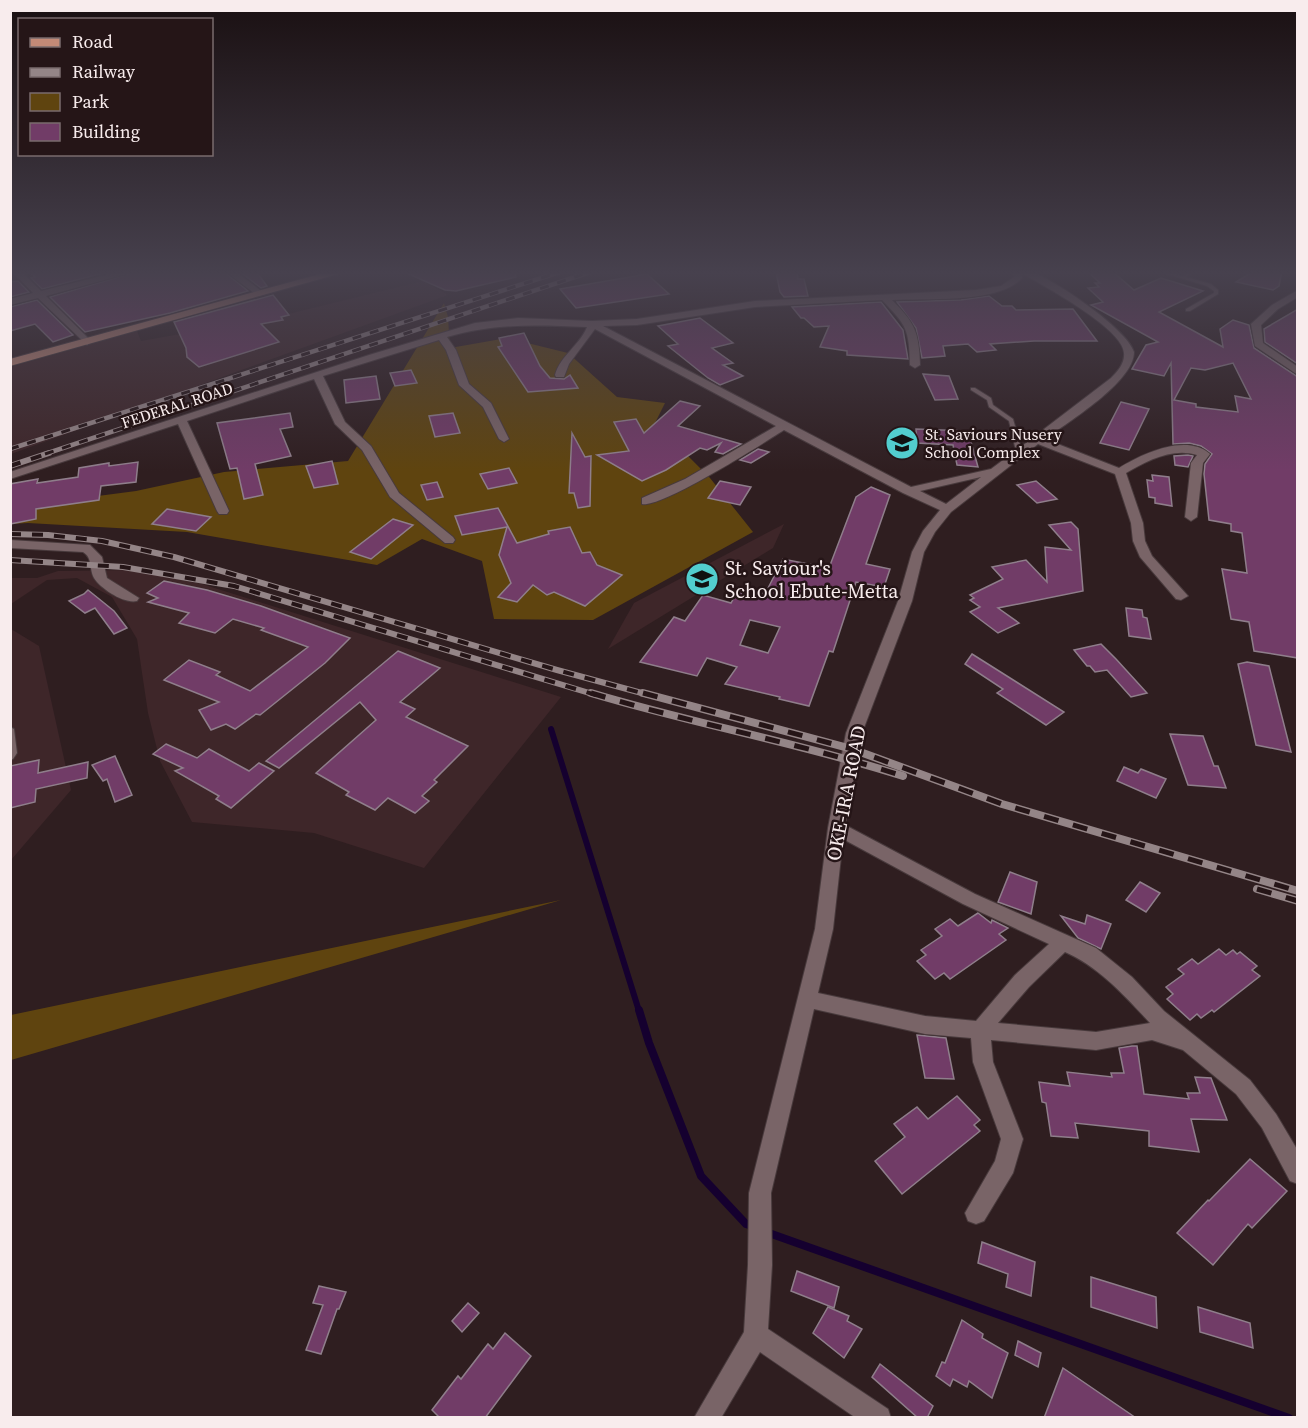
<svg xmlns="http://www.w3.org/2000/svg" width="1308" height="1428" font-family="'Source Serif 4',serif">
<style>
.built{fill:#3e2629}
.green{fill:#5f440f}
.lines{fill:none;stroke-linecap:round;stroke-linejoin:round}
.stream-far1{stroke:#15002f;stroke-width:6}
.stream{stroke:#15002f;stroke-width:8}
.building{fill:#713c67;stroke:#8f7e8b;stroke-width:1.5;fill-rule:evenodd}
.lane-casing{stroke:#483a3c;stroke-width:2}
.street-casing{stroke:#483a3c;stroke-width:2}
.primary-casing{stroke:#483a3c;stroke-width:2}
.lane{fill:#796467;fill-rule:evenodd}
.street{fill:#796467;fill-rule:evenodd}
.primary{fill:#c38a77;fill-rule:evenodd}
.rail-far2-casing{stroke:#948587;stroke-width:4.5}
.rail-far1-casing{stroke:#948587;stroke-width:6}
.rail-casing{stroke:#948587;stroke-width:8}
.rail-far2{stroke:#251517;stroke-width:3;stroke-dasharray:9;stroke-linecap:butt}
.rail-far1{stroke:#251517;stroke-width:4;stroke-dasharray:11;stroke-linecap:butt}
.rail{stroke:#251517;stroke-width:5;stroke-dasharray:15;stroke-linecap:butt}
.labels{text-anchor:middle;dominant-baseline:central;stroke-width:5;stroke-linejoin:round;paint-order:stroke}
.far-street-label{font-size:16px;fill:#f8eced;stroke:#251517}
.far-poi-label{font-size:16px;fill:#f8eced;stroke:#251517;text-anchor:start}
.poi-label{font-size:20px;fill:#f8eced;stroke:#251517;text-anchor:start}
.street-label{font-size:20px;fill:#f8eced;stroke:#251517}
</style>
<rect width="100%" height="100%" fill="#2f1e20"/>
<!-- built -->
<g class="built">
<path d="M423,281L448,295L11,454V367L137,331L141,341L276,317Z"/>
<path d="M784,524L773,548L608,649L634,603Z"/>
<path d="M132,570L202,584L561,697L424,868L314,833L192,822L160,761L148,713L137,639L112,597L77,578L47,580L11,604V578H37L58,571Z"/>
<path d="M11,629L39,646L71,790L11,860Z"/>
</g>
<!-- green -->
<g class="green">
<path d="M444,303L448,317L450,348L507,338L568,353L617,397L665,403L655,423L710,478L753,532L593,620L494,619L482,561L422,539L377,565L187,532L28,523L11,524V496L52,502L136,491L224,472L348,461Z"/>
<path d="M561,900L11,1060V1061V1015Z"/>
</g>
<g class="lines">
<!-- stream-far1 -->
<path class="stream-far1" d="M551,729L639,1011"/>
<!-- stream -->
<g class="stream">
<path d="M639,1010L649,1043L701,1176L746,1224L755,1227"/>
<path d="M766,1232L1289,1418"/>
</g>
</g>
<!-- building -->
<g class="building">
<path d="M29,271H111L42,289L31,278L35,277Z"/>
<path d="M139,271H223L248,291L170,313L85,332L50,297Z"/>
<path d="M239,271H256L267,286L261,288Z"/>
<path d="M402,271H515L516,277L456,291L445,290Z"/>
<path d="M1087,271H1112L1134,290L1161,278L1203,291L1159,312L1223,347L1220,329L1233,320L1249,325L1254,348L1298,377V658L1254,651L1249,622L1231,619L1222,569L1247,573L1242,533L1231,531V524L1209,520L1204,474L1205,464L1212,454L1201,446L1189,443L1173,444L1171,363L1164,376L1132,369L1146,345L1158,342L1091,305L1103,302L1088,288L1099,287L1095,283H1100ZM1233,363L1251,399L1235,396L1238,412L1196,407V404L1174,400L1191,368L1205,370Z"/>
<path d="M1254,271H1282L1279,286L1273,290L1236,282Z"/>
<path d="M776,272H797L798,279H804L808,296L784,297L780,292Z"/>
<path d="M647,274L669,294L576,308L560,289Z"/>
<path d="M18,281L29,292L10,297V282Z"/>
<path d="M273,295L289,315L281,317L283,320L261,324L279,342L199,367L187,357L186,348L174,322Z"/>
<path d="M989,296L1002,306H1012L1016,310L1073,309L1097,341H1034L990,344L996,350L977,352L968,344L943,346L945,356L922,358L916,328L897,302L961,300Z"/>
<path d="M37,300L73,335L53,342L35,324L10,331V307Z"/>
<path d="M881,302L903,330L908,359L847,355V351L820,347L829,326L814,327L804,318H801L792,307Z"/>
<path d="M1298,309V364L1265,342L1264,329Z"/>
<path d="M700,318L733,343L712,348L733,363L723,365L743,376L720,385L708,378L668,346L678,344L658,326Z"/>
<path d="M524,333L540,366L550,378L564,379L570,375L578,388L528,392L498,347L502,346L499,338Z"/>
<path d="M411,370L417,383L395,386L390,373Z"/>
<path d="M923,374L949,376L958,399L935,400Z"/>
<path d="M376,376L380,399L346,403L344,380Z"/>
<path d="M680,401L700,406L678,426L741,444L723,454L715,452L721,443L707,450L700,448L666,470L642,481L597,455L629,451L614,422L636,419L644,433Z"/>
<path d="M1121,402L1149,409L1129,450L1100,443Z"/>
<path d="M290,413L293,427L280,429L291,456L255,464L263,495L244,499L237,468L230,469L217,423Z"/>
<path d="M453,413L460,433L435,437L429,416Z"/>
<path d="M916,429L968,431L978,467L957,465L953,445L917,443Z"/>
<path d="M572,433L585,457L591,456L590,506L578,508L574,493H569Z"/>
<path d="M758,449L769,452L751,463L740,460Z"/>
<path d="M1188,455L1193,456L1188,467L1175,465L1174,456Z"/>
<path d="M332,461L338,484L314,488L306,466Z"/>
<path d="M138,462L136,482L101,486L99,500L36,509V519L10,524V484L38,479L37,483L78,477L79,468L109,463V466Z"/>
<path d="M509,468L517,483L488,489L480,474Z"/>
<path d="M1152,475L1169,477L1172,506L1155,503V498L1149,497L1147,480L1153,481Z"/>
<path d="M720,481L751,487L740,505L708,498Z"/>
<path d="M1036,481L1057,499L1037,503L1017,485Z"/>
<path d="M437,482L443,497L427,500L421,485Z"/>
<path d="M871,487L890,495L866,564L890,569L884,587L856,582L833,652L829,651L809,706L779,699L780,697L725,684L737,667L707,658L697,676L640,662L674,617L685,621L703,595L731,603L737,592L756,596L757,592L765,594L783,559L829,568L856,497ZM750,620L780,627L768,653L740,645Z"/>
<path d="M498,508L517,543L549,534L548,531L570,527L582,553L590,552L597,565L622,575L585,606L554,592L547,595L533,585L517,602L498,597L511,583L499,555L507,527L462,535L455,516Z"/>
<path d="M167,509L211,517L196,531L152,524Z"/>
<path d="M393,519L413,525L371,559L350,552Z"/>
<path d="M1071,522L1078,529L1083,591L998,608L1019,623L998,633L970,612L980,607L970,600L974,598L970,595L1003,579L992,567L1026,560L1047,582L1045,547L1071,550L1049,525Z"/>
<path d="M164,581L207,590L261,606L350,638L325,663L260,715L256,714L235,729L226,724L211,730L199,710L219,702L164,680L189,660L220,672L216,675L250,691L308,647L261,630L264,628L233,619L215,633L179,623L189,613L148,602L158,598L147,593Z"/>
<path d="M88,590L114,611L127,628L114,634L95,608L85,613L69,601L84,594Z"/>
<path d="M1126,608L1142,610L1143,617L1147,618L1151,639L1129,636Z"/>
<path d="M1101,644L1116,659L1147,693L1131,697L1107,670L1095,672L1090,666H1087L1074,650Z"/>
<path d="M398,651L440,668L400,702L415,709L406,717L468,746L434,780L437,782L422,796L429,801L415,813L388,798L375,810L346,795L349,792L316,773L376,720L360,702L279,768L266,761Z"/>
<path d="M972,654L1064,712L1046,725L997,693L1003,689L965,664Z"/>
<path d="M1247,662L1269,666L1291,752L1256,745L1238,664Z"/>
<path d="M1170,734L1203,736L1214,766H1218L1226,788L1188,785Z"/>
<path d="M166,744L197,758L209,749L249,771L259,763L274,771L231,808L216,799L219,796L175,771L183,768L153,754Z"/>
<path d="M115,756L132,795L115,802L107,779L103,781L92,765Z"/>
<path d="M39,760L38,773L88,762L87,778L36,789L35,802L10,808V766Z"/>
<path d="M1124,767L1138,773L1141,769L1166,779L1156,798L1117,781Z"/>
<path d="M1010,872L1037,882L1031,914L998,902Z"/>
<path d="M1140,882L1160,893L1146,912L1126,900Z"/>
<path d="M978,913L991,923L992,920L1008,928L999,934L1006,940L950,979L944,973L935,979L917,961L926,955L921,950L942,936L935,929L950,919L958,926Z"/>
<path d="M1087,915L1111,924L1101,949L1078,938L1061,916L1085,924Z"/>
<path d="M1219,949L1226,955L1233,950L1237,954L1240,952L1257,966L1252,970L1260,976L1214,1012L1212,1010L1201,1018L1197,1014L1190,1020L1167,999L1173,994L1166,987L1184,974L1178,969L1192,959L1198,964Z"/>
<path d="M917,1035L946,1038L954,1079L925,1078Z"/>
<path d="M1132,1046H1137L1144,1094L1189,1099L1187,1093H1200L1195,1077L1211,1078L1227,1120L1191,1119L1199,1152L1149,1146V1131L1075,1123L1078,1138L1051,1136L1046,1103L1042,1102L1039,1082L1070,1086L1067,1072L1112,1077L1111,1073H1124L1119,1048Z"/>
<path d="M957,1096L980,1120L974,1125L980,1131L902,1194L875,1161L905,1137L894,1124L917,1107L928,1119Z"/>
<path d="M1250,1159L1287,1191L1252,1228L1248,1224L1213,1265L1177,1233L1208,1200L1209,1201Z"/>
<path d="M982,1242L1035,1262L1031,1296L1006,1287L1008,1274L978,1263Z"/>
<path d="M797,1271L839,1287L834,1308L791,1291Z"/>
<path d="M1091,1277L1156,1297L1157,1328L1091,1307Z"/>
<path d="M319,1286L346,1292L339,1309H337L321,1354L306,1350L323,1305L313,1303Z"/>
<path d="M468,1303L479,1313L462,1332L452,1321Z"/>
<path d="M828,1307L849,1316L847,1321L862,1329L844,1358L813,1333Z"/>
<path d="M1198,1307L1250,1323L1253,1348L1200,1332Z"/>
<path d="M962,1320L983,1334L982,1338L1008,1353L992,1398L969,1381L967,1387L953,1379L950,1386L936,1376L942,1362L945,1363Z"/>
<path d="M505,1333L531,1356L485,1418H440L432,1410L458,1376L461,1379L488,1344L493,1349Z"/>
<path d="M1018,1341L1041,1353L1038,1367L1015,1355Z"/>
<path d="M880,1364L933,1406L927,1418H918L872,1377Z"/>
<path d="M1063,1368L1136,1418H1044Z"/>
</g>
<g class="lines">
<defs>
<g id="lane">
<path d="M1157,271H1165L1182,276L1191,271H1197L1186,277L1211,284L1218,290V294L1190,311H1186V309L1214,293V291L1207,286Z"/>
<path d="M971,388H975L991,398L993,405L1013,419L1022,451L1021,452L1019,453L1016,451L1009,421L989,407L987,400L971,390Z"/>
<path d="M10,727L14,729L17,753L13,759L10,760Z"/>
</g>
<g id="street">
<path d="M12,271H21L41,291L122,271H137L46,296L92,342L87,345L38,298L10,305V299L33,293Z"/>
<path d="M225,271H235L265,294L258,296Z"/>
<path d="M1013,271C1019,271 1026,270 1032,272C1055,280 1127,329 1134,352C1134,382 1068,422 1045,439L1119,468C1142,454 1186,433 1210,454L1203,463L1197,517L1191,521L1185,517L1191,463L1197,455C1173,447 1146,461 1126,473L1143,523L1145,541L1152,556L1188,596L1181,600L1176,599L1140,557L1133,541L1131,523L1115,474L1038,444L951,512L935,532L924,552L912,601L862,733L845,825L975,894L1096,948L1132,977L1164,1011L1250,1080L1276,1114L1298,1151V1184L1290,1181L1262,1128L1236,1094L1183,1050L1152,1040L1096,1050L991,1040L993,1062L1023,1139L1013,1173L984,1221L976,1224L968,1221L965,1213L995,1161L1001,1139L973,1062L971,1038L925,1034L814,1009L771,1193L772,1265L768,1329L888,1409L891,1418H856L760,1352L721,1418H694L744,1332L748,1265L749,1193L815,929L828,828L846,733L898,601L912,552L923,531L940,510L903,493L784,430C762,444 662,508 642,504V498L685,479L776,426L595,329L569,364L564,377H556L555,375C560,356 580,345 587,327C536,325 496,323 447,337L456,350L469,384L491,403L509,439L504,442L499,439L483,407L459,385L446,350L439,340L323,376L345,422L371,446L399,493L453,537L455,540L453,543H445L390,497L362,450L335,424L314,379L187,421L229,511L227,514H219L217,511L178,424L10,479V472L369,355L475,323L518,318L592,321L637,319L755,301L976,290L1001,286L1014,277ZM1022,273C1043,286 1123,328 1124,353C1125,363 1118,371 1111,378L1035,436L1031,437L1030,440L991,469L911,487L603,326L637,325L755,307L882,300C907,326 909,329 910,365L915,368L920,365C919,332 915,323 892,300C926,298 999,304 1022,278ZM981,477L946,504L920,491ZM843,839L963,904L1049,944L1015,975L976,1021L925,1016L818,993L833,929ZM1065,952C1099,967 1124,995 1150,1023L1096,1032L998,1023L1029,987Z"/>
<path d="M1298,290V297L1278,309L1261,325L1263,343L1298,367V375L1255,346L1251,324L1272,305Z"/>
<path d="M10,540L90,545L102,557L107,578L139,598L137,601C124,604 101,589 94,578C89,569 93,558 83,552L10,548Z"/>
</g>
<path id="primary" d="M331,271H349L10,366V359Z"/>
</defs>
<!-- lane casing -->
<use href="#lane" class="lane-casing"/>
<!-- street casing -->
<use href="#street" class="street-casing"/>
<!-- primary casing -->
<use href="#primary" class="primary-casing"/>
<!-- lane -->
<use href="#lane" class="lane"/>
<!-- street -->
<use href="#street" class="street"/>
<!-- primary -->
<use href="#primary" class="primary"/>
<defs>
<g id="rail-far2">
<path d="M10,449L563,271"/>
<path d="M45,454L593,271"/>
</g>
<g id="rail-far1">
<path d="M10,466L49,453"/>
<path d="M10,534L48,535L102,541L174,557L557,670L649,695"/>
<path d="M10,560L123,567L234,586L596,695"/>
</g>
<g id="rail">
<path d="M591,693C694,724 800,743 903,776"/>
<path d="M643,693L852,749L1002,804L1298,891"/>
<path d="M1257,889L1298,901"/>
</g>
</defs>
<!-- rail-far2 casing -->
<use href="#rail-far2" class="rail-far2-casing"/>
<!-- rail-far1 casing -->
<use href="#rail-far1" class="rail-far1-casing"/>
<!-- rail casing -->
<use href="#rail" class="rail-casing"/>
<!-- rail-far2 -->
<use href="#rail-far2" class="rail-far2"/>
<!-- rail-far1 -->
<use href="#rail-far1" class="rail-far1"/>
<!-- rail -->
<use href="#rail" class="rail"/>
</g>
<!-- sky -->
<linearGradient id="sky" x2="0" y2="1"><stop stop-color="#1a1012"/><stop offset="0.58" stop-color="#47414e"/><stop offset="1" stop-color="#47414e" stop-opacity="0"/></linearGradient>
<rect width="1308" height="471" fill="url(#sky)"/>
<!-- icons -->
<defs>
<symbol id="school-disc" viewBox="-11 -11 22 22"><circle r="9.5" fill="#52cdce" stroke="#251517"/><path d="M0-5L7-2L0 1L-7-2ZM-4 1L0 2.5L4 1V4Q0 6-4 4Z" fill="#111"/></symbol>
</defs>
<g fill-rule="evenodd">
<use href="#school-disc" x="883" y="424" width="38" height="38"/>
<use href="#school-disc" x="683" y="560" width="38" height="38"/>
</g>
<g class="labels">
<!-- far-street labels -->
<g class="far-street-label">
<text transform="translate(177 405) rotate(-18)">FEDERAL ROAD</text>
</g>
<!-- far-poi labels -->
<g class="far-poi-label">
<text x="925" y="434">St. Saviours Nusery<tspan x="925" dy="18">School Complex</tspan></text>
</g>
<!-- poi labels -->
<g class="poi-label">
<text x="725" y="568">St. Saviour's<tspan x="725" dy="23">School Ebute-Metta</tspan></text>
</g>
<!-- street labels -->
<g class="street-label">
<text transform="translate(846 793) rotate(-79)">OKE-IRA ROAD</text>
</g>
</g>
<!-- border -->
<rect width="1308" height="1428" fill="none" stroke="#f8eced" stroke-width="24"/>
<!-- legend -->
<rect x="18" y="18" width="195" height="138" fill="#251517" stroke="#796b6d" stroke-width="1.5"/>
<rect x="30" y="38" width="30" height="9" fill="#c38a77" stroke="#796b6d" stroke-width="1.5"/>
<text x="72" y="48" font-size="18" fill="#f8eced">Road</text>
<rect x="30" y="68" width="30" height="9" fill="#948587" stroke="#796b6d" stroke-width="1.5"/>
<text x="72" y="78" font-size="18" fill="#f8eced">Railway</text>
<rect x="30" y="93" width="30" height="18" fill="#5f440f" stroke="#796b6d" stroke-width="1.5"/>
<text x="72" y="108" font-size="18" fill="#f8eced">Park</text>
<rect x="30" y="123" width="30" height="18" fill="#713c67" stroke="#796b6d" stroke-width="1.5"/>
<text x="72" y="138" font-size="18" fill="#f8eced">Building</text>
</svg>
